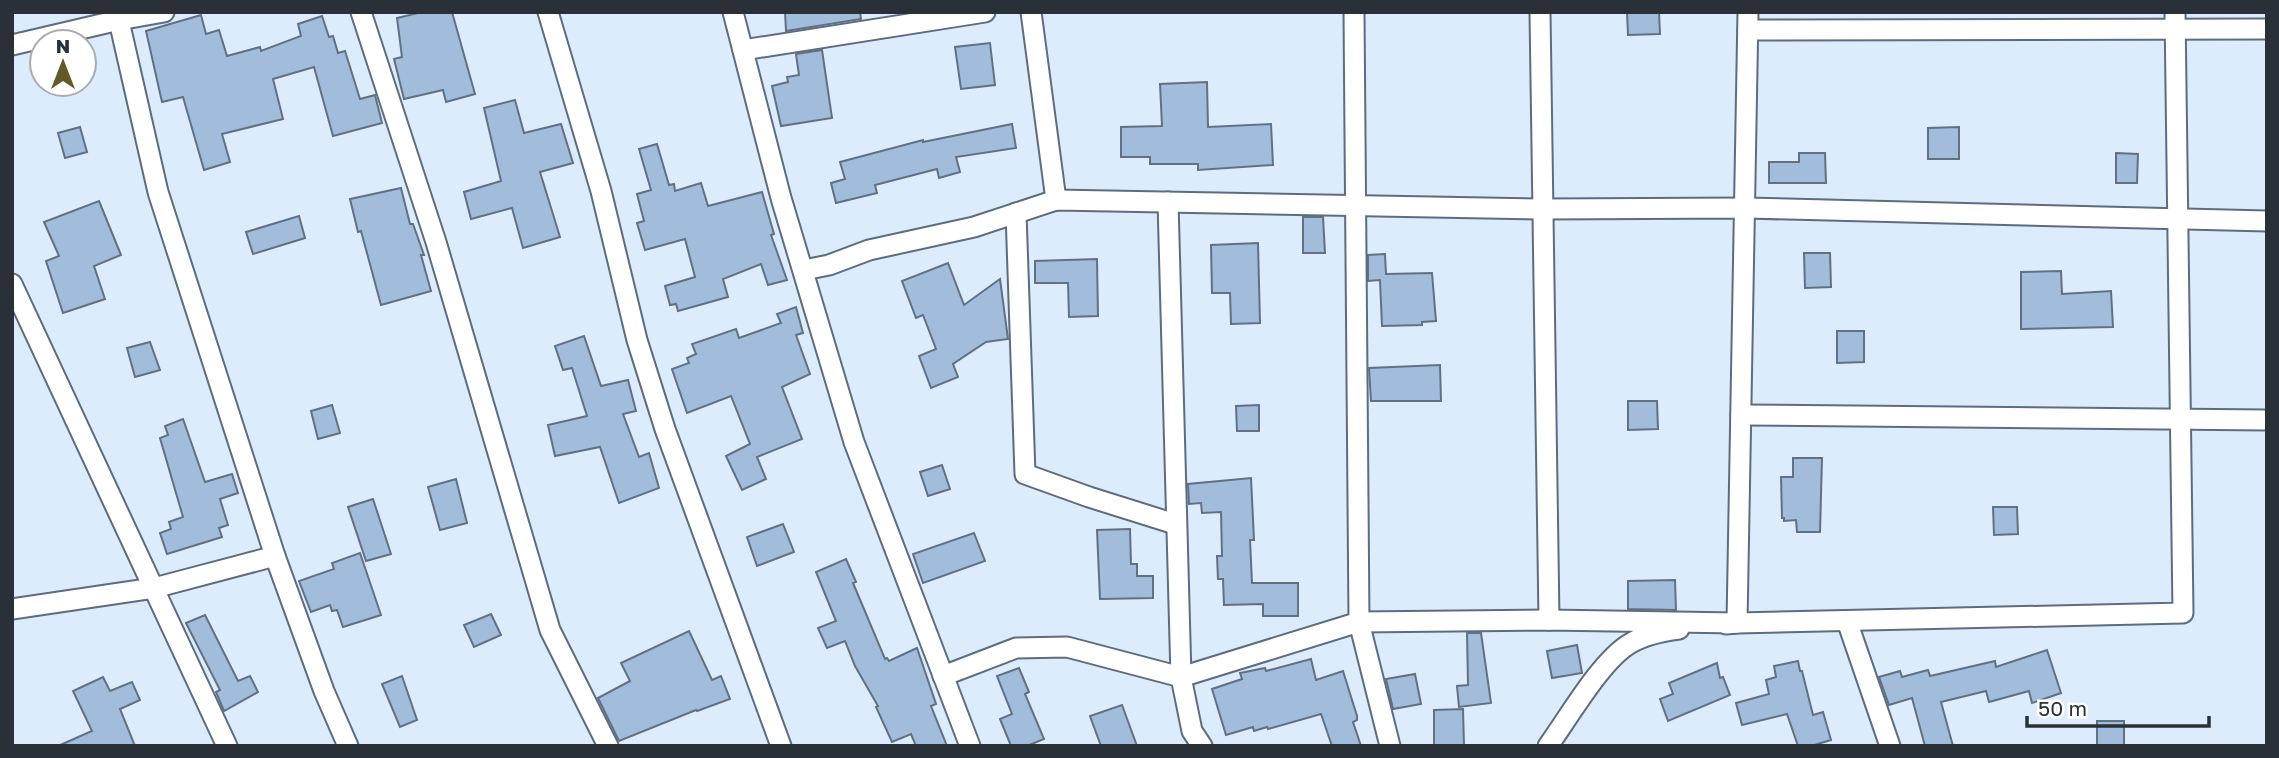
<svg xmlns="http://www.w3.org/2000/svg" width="2279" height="758" font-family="'Golos Text',sans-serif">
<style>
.building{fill:#a2bddb;stroke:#617183;stroke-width:2}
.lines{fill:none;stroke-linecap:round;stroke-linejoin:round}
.minor-casing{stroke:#5d6c7e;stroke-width:23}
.minor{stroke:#fff;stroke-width:19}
</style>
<rect width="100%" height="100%" fill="#ddecfc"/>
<!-- building -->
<g class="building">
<path d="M422,12H452L475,94L446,102L443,90L404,99L394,59L402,57L397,18Z"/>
<path d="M785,12H860L861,19L786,31Z"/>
<path d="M1627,12H1659L1660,34L1628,35Z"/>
<path d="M201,15L206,34L219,30L227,56L260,47L261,51L301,36L298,24L322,16L329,37L333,36L338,53L345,51L360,99L375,95L382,123L333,136L314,67L273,79L283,119L222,134L230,162L204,170L183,97L162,102L146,31Z"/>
<path d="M990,43L995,85L961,89L955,47Z"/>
<path d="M822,50L832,118L781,126L772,86L788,82L787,77L799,75L796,54Z"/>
<path d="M1207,82L1208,127L1271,124L1273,165L1198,170V164H1150V157H1121V127L1162,126L1160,84Z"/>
<path d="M515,100L524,133L561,124L573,163L540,172L560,237L523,248L512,208L471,219L464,192L501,181L484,108Z"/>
<path d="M1012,124L1016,148L956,157L960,172L939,178L937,169L875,185L877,193L836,203L831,183L845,179L840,162L923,140V142Z"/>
<path d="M80,127L87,152L65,158L58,133Z"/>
<path d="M1959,127V159H1928V128Z"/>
<path d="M657,144L669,185L674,184L675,191L701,183L708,206L762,192L774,234L771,235L787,280L768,285L761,264L723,279L728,297L678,311L676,304L670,305L665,286L695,277L685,239L645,250L637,223L644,221L637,194L651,190L639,149Z"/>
<path d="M1799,153H1825L1826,183H1769V162H1799Z"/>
<path d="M2116,153L2138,154L2137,183H2116Z"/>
<path d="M401,188L410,224H413L424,255H421L431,291L381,305L361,231L358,232L350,199Z"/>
<path d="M99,201L121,255L94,266L105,299L63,313L46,261L59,256L44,222Z"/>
<path d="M299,216L305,238L253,254L246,232Z"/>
<path d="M1303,217H1323L1325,253H1303Z"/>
<path d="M1258,243L1260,323L1231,324L1230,293H1212L1211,245Z"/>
<path d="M1804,253H1830L1831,287L1805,288Z"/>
<path d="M1385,254L1386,274L1432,273L1436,321L1422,322V325L1382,326L1380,280L1368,281V255Z"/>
<path d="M1097,259L1098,316L1069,317L1068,283H1035V261Z"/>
<path d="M948,263L964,305L1000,279L1008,339L986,342L953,364L958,377L931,388L919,356L936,349L923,315L916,318L902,281Z"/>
<path d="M2061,271L2062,294L2111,291L2113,327L2021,329V272Z"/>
<path d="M796,307L803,333L796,335L810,374L782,387L802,439L757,457L766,479L742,490L726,456L750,444L731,396L687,413L672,369L689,363L687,358L696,354L692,344L736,329L739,338L781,323L777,314Z"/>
<path d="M1837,331H1864V362L1837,363Z"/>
<path d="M584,336L601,386L628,380L636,411L623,414L639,457L649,453L659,488L619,503L600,447L555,456L548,425L587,416L572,368L563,370L555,346Z"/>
<path d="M150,342L160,370L135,377L127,348Z"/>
<path d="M1440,365L1441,401H1371L1369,368Z"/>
<path d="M1628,401H1657L1658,429L1628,430Z"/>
<path d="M332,405L340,433L318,439L311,411Z"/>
<path d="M1259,405V431H1237L1236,406Z"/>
<path d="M183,419L205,482L232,474L238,493L220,499L228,525L219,528L222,537L167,554L160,533L171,529L169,522L183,517L160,438L168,435L165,426Z"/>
<path d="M1793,458H1822L1820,532H1797L1796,520L1784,521V518H1782L1781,477H1793Z"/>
<path d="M942,465L950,489L928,496L920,472Z"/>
<path d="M1251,478L1254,540H1250L1252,583H1298V616H1263V604L1224,605L1223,579H1218L1217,556H1222L1221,512L1202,513L1201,503L1189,504L1188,484Z"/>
<path d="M456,479L467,523L440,530L428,487Z"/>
<path d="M373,499L391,554L366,561L348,507Z"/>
<path d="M1993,507H2017L2018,534L1994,535Z"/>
<path d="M783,524L794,552L757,566L747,537Z"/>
<path d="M1130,529L1131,564H1137V576H1153V598L1100,599L1097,530Z"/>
<path d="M974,533L985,561L923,583L913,554Z"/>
<path d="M360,553L381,615L343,627L337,610L332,611L330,605L311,612L299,581L334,569L332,563Z"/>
<path d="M846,559L856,582L853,583L885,659L887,658L889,661L917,648L936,704L931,706L947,746H916L911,734L892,742L876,707L878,706L855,666L845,641L827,648L818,628L836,621L816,572Z"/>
<path d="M1675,580L1676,610L1628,609V581Z"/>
<path d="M491,614L501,635L474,647L464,625Z"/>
<path d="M205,615L238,681L250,676L258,692L224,711L216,692L220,690L186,623Z"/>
<path d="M689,631L712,680L721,676L730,699L697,711L696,710L619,741L598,698L630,681L621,663Z"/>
<path d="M1467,633H1481L1491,703L1459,707L1457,686L1468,685Z"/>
<path d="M1577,645L1582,673L1552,678L1547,651Z"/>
<path d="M2047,650L2061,693L2032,703L2029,691L1989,702L1986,691L1941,702L1953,746H1925L1912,698L1889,705L1879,677L1900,671L1902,677L1928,670L1930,676L1995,661L1996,667Z"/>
<path d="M1311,659L1316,680L1343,671L1357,716V720L1353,722L1361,746H1332L1321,714L1268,729L1267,727L1254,731L1253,727L1226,735L1212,689L1242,679L1240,673L1265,668L1266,671Z"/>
<path d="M1798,661L1800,671H1802L1813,715L1823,712L1831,740L1811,746H1798L1787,714L1742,725L1736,703L1769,694L1766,680L1776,677L1774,666Z"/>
<path d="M1717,663L1720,678L1723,677L1730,695L1668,721L1660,699L1673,694L1669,683Z"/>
<path d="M1019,668L1029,692L1025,694L1044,739L1027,746H1011L1000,719L1012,714L997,676Z"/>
<path d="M1415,674L1421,704L1393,709L1386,679Z"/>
<path d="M402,676L417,720L400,727L382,684Z"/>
<path d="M103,677L110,691L132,682L140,700L120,709L135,746H58L92,731L73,691Z"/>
<path d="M1122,705L1137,746H1101L1090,716Z"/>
<path d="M1463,709L1464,746H1434V710Z"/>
<rect x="2097" y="721" width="27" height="25"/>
</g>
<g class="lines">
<defs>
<g id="minor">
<path d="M117,12L158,192L275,556L324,691L348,746"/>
<path d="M361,12L436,242L550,630L608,746"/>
<path d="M548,12L601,191L637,340L665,429L781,746"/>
<path d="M733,12L781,198L854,442L970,746"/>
<path d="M1031,12L1056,200"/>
<path d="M1354,12L1359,622L1390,746"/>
<path d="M1540,12L1549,620"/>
<path d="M1748,30L2267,29"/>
<path d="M12,45L119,20L164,12"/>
<path d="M743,50L985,12"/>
<path d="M1168,202L1181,677L1192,731L1202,746"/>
<path d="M1016,213L1025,474L1089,497L1175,524"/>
<path d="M804,270L829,265L869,250L974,227L1056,200L1543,209L1745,208L2267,221"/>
<path d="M12,284L227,746"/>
<path d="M1741,415L2267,420"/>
<path d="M12,609L154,588L275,556"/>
<path d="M1847,621L1890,746"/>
<path d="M1726,624L1737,623L1748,12"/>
<path d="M943,676L1016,648L1067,647L1181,677L1359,622L1549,620L1737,623L2183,613L2175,12"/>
<path d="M1548,746C1569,717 1602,659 1631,643C1644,635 1664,631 1679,629"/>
</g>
</defs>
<!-- minor casing -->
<use href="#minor" class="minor-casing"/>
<!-- minor -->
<use href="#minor" class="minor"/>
</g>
<!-- border -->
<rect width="2279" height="758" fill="none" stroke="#293038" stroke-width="28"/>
<!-- north arrow -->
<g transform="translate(63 63)"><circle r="33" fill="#ffffff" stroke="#a9acaf" stroke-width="2"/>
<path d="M0-5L12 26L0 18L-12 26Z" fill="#615a26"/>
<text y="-10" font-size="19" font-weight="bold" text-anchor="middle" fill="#293038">N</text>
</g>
<!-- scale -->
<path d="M2027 716v10h182v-10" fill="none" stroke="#293038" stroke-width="3.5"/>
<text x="2038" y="716" font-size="21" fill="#293038" stroke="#ffffff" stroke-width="5" paint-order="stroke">50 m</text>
</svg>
